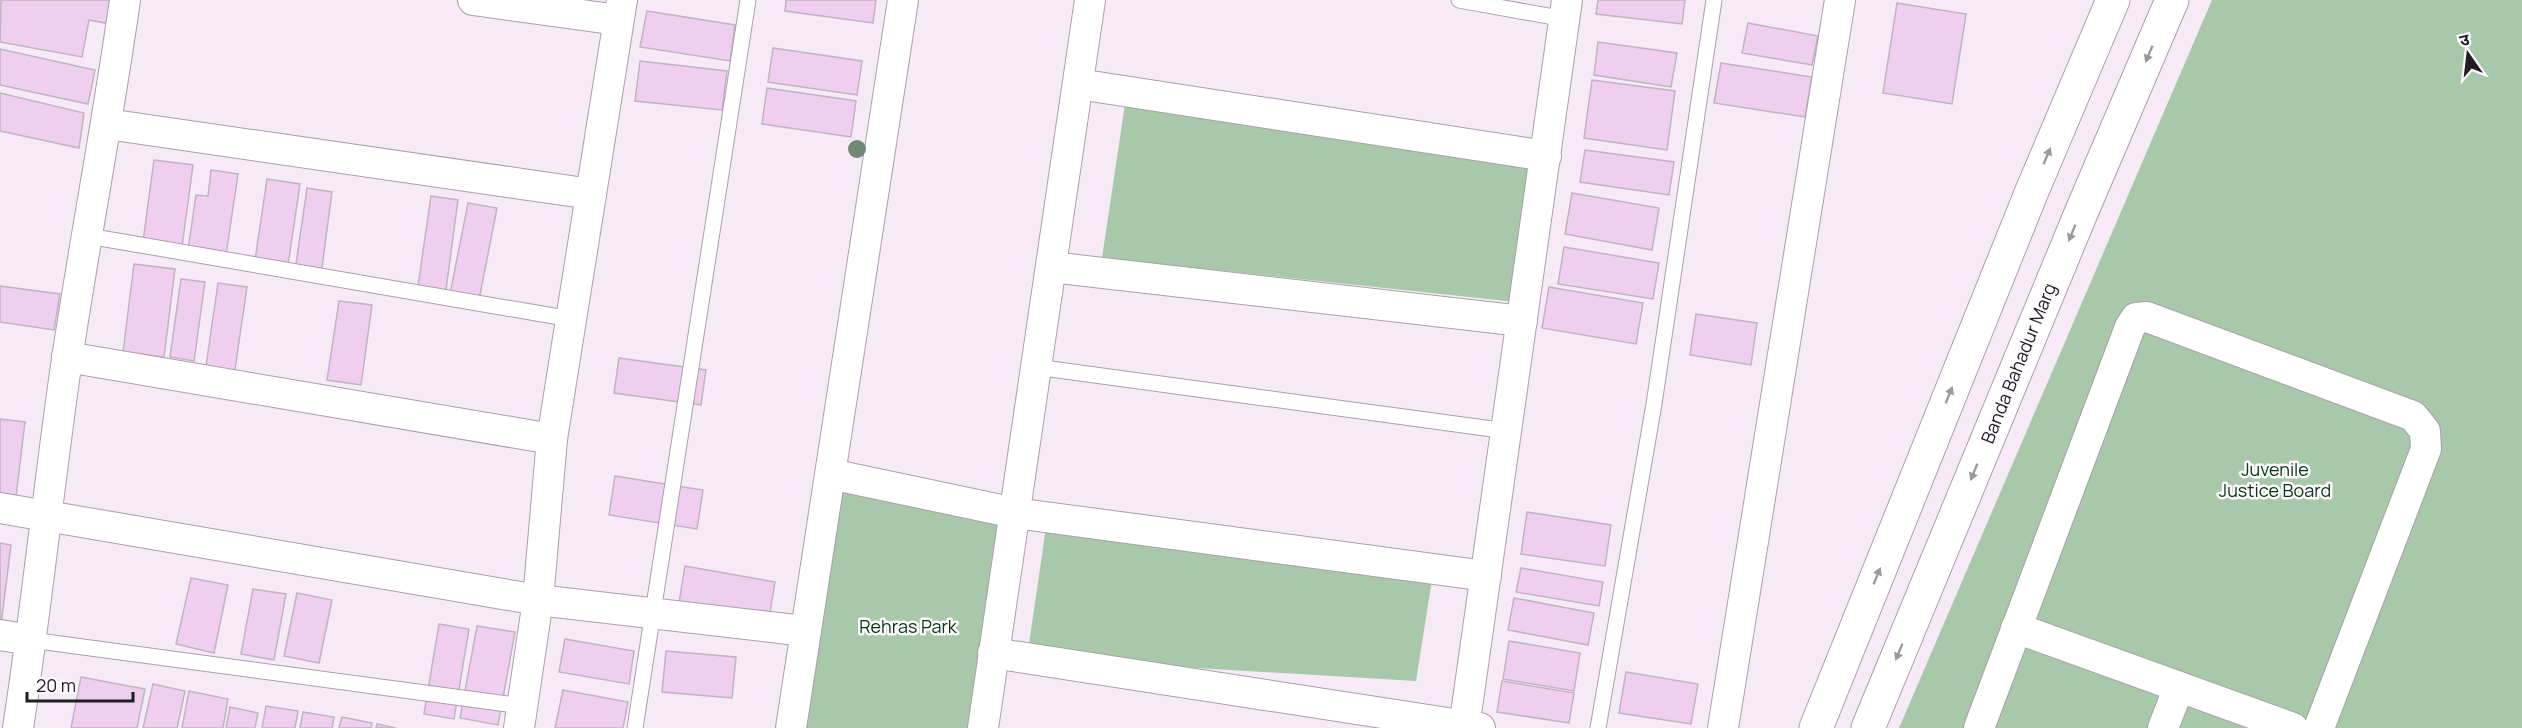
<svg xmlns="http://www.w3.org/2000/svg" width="2522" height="728" font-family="Manrope,'Noto Sans Devanagari',sans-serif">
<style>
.green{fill:#a7c8a9}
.building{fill:#f0ceef;stroke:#bfb4bf;stroke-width:1.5}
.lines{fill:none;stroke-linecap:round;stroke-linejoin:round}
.service-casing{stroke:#aa9faa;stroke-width:17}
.minor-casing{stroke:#aa9faa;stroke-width:32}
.tertiary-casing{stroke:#aa9faa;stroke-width:35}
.service{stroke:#fff;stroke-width:15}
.minor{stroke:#fff;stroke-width:30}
.tertiary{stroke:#fff;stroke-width:33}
.tree{fill:#708876}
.oneway{fill:#9b999b}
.labels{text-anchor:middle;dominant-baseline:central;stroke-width:5;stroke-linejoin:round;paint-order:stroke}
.street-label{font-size:18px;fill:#201c20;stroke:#fffaff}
.park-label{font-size:18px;fill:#02380e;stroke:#fffaff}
</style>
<rect width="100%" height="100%" fill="#f6eaf6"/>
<!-- green -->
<g class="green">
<path d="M2212,0H2522V728H1899Z"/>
<path d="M1128,84L1546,156L1525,303L1102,258Z"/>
<path d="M838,488L1013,524L983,728H803Z"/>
<path d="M1049,507L1434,567L1416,681L1027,658Z"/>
</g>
<!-- building -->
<g class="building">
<path d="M1,0H114L110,24L89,20L82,57L0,42Z"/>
<path d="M786,0H876L873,23L785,11Z"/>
<path d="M1598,0H1685L1682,24L1596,14Z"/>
<path d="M1897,3L1966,14L1952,104L1883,93Z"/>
<path d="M647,11L735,25L730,61L640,47Z"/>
<path d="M1748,23L1818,36L1812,65L1742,53Z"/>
<path d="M1598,42L1677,53L1671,87L1594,75Z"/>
<path d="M773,48L862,61L857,95L768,82Z"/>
<path d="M0,49L95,70L88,104L0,85Z"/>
<path d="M640,61L727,71L722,110L635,101Z"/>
<path d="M1721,63L1812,77L1805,117L1714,103Z"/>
<path d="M1592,80L1675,91L1667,150L1584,138Z"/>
<path d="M767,88L856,101L851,137L762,124Z"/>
<path d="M0,93L84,113L79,148L0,131Z"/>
<path d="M1585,150L1674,162L1669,195L1580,182Z"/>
<path d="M154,160L193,165L181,254L142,249Z"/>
<path d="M211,170L238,174L225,262L187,257L196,195L208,196Z"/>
<path d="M267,179L300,184L287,272L254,267Z"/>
<path d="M307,188L332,192L321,275L295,271Z"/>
<path d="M1572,193L1659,208L1652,250L1565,234Z"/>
<path d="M431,196L458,200L445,297L417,293Z"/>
<path d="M468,203L497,208L478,305L449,299Z"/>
<path d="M1564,247L1659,263L1653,299L1558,284Z"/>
<path d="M134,264L175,269L164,357L123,352Z"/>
<path d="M181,279L205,282L194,361L170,357Z"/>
<path d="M218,283L247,287L234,376L205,373Z"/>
<path d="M0,286L60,294L54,330L0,322Z"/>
<path d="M1549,287L1643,303L1636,344L1542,328Z"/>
<path d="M339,301L372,305L361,385L327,380Z"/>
<path d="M1696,314L1757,323L1751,365L1690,355Z"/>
<path d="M619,358L706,370L701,405L614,393Z"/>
<path d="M0,419L25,422L16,497L0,495Z"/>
<path d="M615,476L703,490L697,529L609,515Z"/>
<path d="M1527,512L1611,525L1605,566L1521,554Z"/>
<path d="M0,543L11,545L1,625H0Z"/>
<path d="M685,566L775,582L769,619L679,603Z"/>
<path d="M1521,568L1603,582L1599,606L1516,592Z"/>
<path d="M191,578L228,585L214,653L176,644Z"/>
<path d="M253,589L286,594L274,660L241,654Z"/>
<path d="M297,593L332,600L319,663L284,656Z"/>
<path d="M1514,598L1594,613L1588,645L1508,630Z"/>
<path d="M439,624L469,629L454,719L424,714Z"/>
<path d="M477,626L515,632L498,725L460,718Z"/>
<path d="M565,639L634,651L629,684L559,672Z"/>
<path d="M1509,641L1580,653L1574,691L1503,679Z"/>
<path d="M666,651L736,657L732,698L662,692Z"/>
<path d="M1626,672L1698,684L1691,724L1619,713Z"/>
<path d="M81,677L145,689L137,728H71Z"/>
<path d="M1502,681L1574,693L1569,723L1497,712Z"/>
<path d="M153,684L185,691L177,728H143Z"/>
<path d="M563,690L628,702L623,728H555Z"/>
<path d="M189,691L228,699L223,728H182Z"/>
<path d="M266,706L298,711L295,728H262Z"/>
<path d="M230,707L258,713L255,728H226Z"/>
<path d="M303,712L334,717L332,728H300Z"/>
<path d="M342,717L372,723L371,728H339Z"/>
<path d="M377,724L396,728H376Z"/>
</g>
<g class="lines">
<defs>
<g id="service">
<path d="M1459,0L1565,19"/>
<path d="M88,236L571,319"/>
<path d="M1036,367L1507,431"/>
<path d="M31,640L522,706"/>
<path d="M635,728L748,0"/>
<path d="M1598,728L1654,404L1714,0"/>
</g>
<g id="minor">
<path d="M473,0L618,20"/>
<path d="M1078,84L1546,156"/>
<path d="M107,124L591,194"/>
<path d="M1051,267L1522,321"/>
<path d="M67,357L552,439"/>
<path d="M830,474L1015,513L1486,576"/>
<path d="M0,508L538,600L805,631"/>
<path d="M2016,628L2293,728"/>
<path d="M0,635L31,640"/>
<path d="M993,653L1480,728"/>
<path d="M18,728C37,605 49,482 67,359C85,239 108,120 125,0"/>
<path d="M519,728L538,600L552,439L622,0"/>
<path d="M791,728L903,0"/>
<path d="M983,728L1090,0"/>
<path d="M1464,728L1567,0"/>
<path d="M1723,728L1840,0"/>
<path d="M1979,728L2130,327L2136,318L2147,317L2413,416L2425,431L2426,449L2319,728"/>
<path d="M2163,728L2179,687"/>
</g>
<g id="tertiary">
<path d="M1816,728L2032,191L2113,0"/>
<path d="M1868,728L2081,213L2172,0"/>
</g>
</defs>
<!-- service casing -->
<use href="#service" class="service-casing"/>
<!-- minor casing -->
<use href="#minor" class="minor-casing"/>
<!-- tertiary casing -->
<use href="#tertiary" class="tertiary-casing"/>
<!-- service -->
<use href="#service" class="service"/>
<!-- minor -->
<use href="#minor" class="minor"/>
<!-- tertiary -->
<use href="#tertiary" class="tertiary"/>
</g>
<!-- trees -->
<circle class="tree" cx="857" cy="149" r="9"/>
<!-- one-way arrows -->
<defs><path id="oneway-solid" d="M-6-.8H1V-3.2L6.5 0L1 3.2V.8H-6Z" transform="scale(1.5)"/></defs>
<g class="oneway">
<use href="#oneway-solid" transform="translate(2149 54) rotate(113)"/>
<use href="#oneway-solid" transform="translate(2047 156) rotate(-67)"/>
<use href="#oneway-solid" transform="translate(2072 233) rotate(112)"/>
<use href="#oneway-solid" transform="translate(1949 395) rotate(-68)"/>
<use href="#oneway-solid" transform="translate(1974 472) rotate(112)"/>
<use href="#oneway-solid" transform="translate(1877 576) rotate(-68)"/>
<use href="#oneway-solid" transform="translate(1899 652) rotate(112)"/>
</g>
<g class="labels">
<!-- street labels -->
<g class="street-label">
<text transform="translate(2018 363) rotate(-68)">Banda Bahadur Marg</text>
</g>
<!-- park labels -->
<g class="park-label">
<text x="2275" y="469">Juvenile<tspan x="2275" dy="21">Justice Board</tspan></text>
<text x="908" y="626">Rehras Park</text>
</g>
</g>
<!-- north arrow -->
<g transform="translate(2468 54) rotate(346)" stroke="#fffaff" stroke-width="4.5" paint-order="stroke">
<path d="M0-4.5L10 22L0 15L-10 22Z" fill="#201c20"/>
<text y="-9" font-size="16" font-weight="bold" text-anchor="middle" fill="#201c20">उ</text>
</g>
<!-- scale -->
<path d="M27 692v9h106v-9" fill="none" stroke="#201c20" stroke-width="3"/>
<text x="36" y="692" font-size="18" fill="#201c20" stroke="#fffaff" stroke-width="4.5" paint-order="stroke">20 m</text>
</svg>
